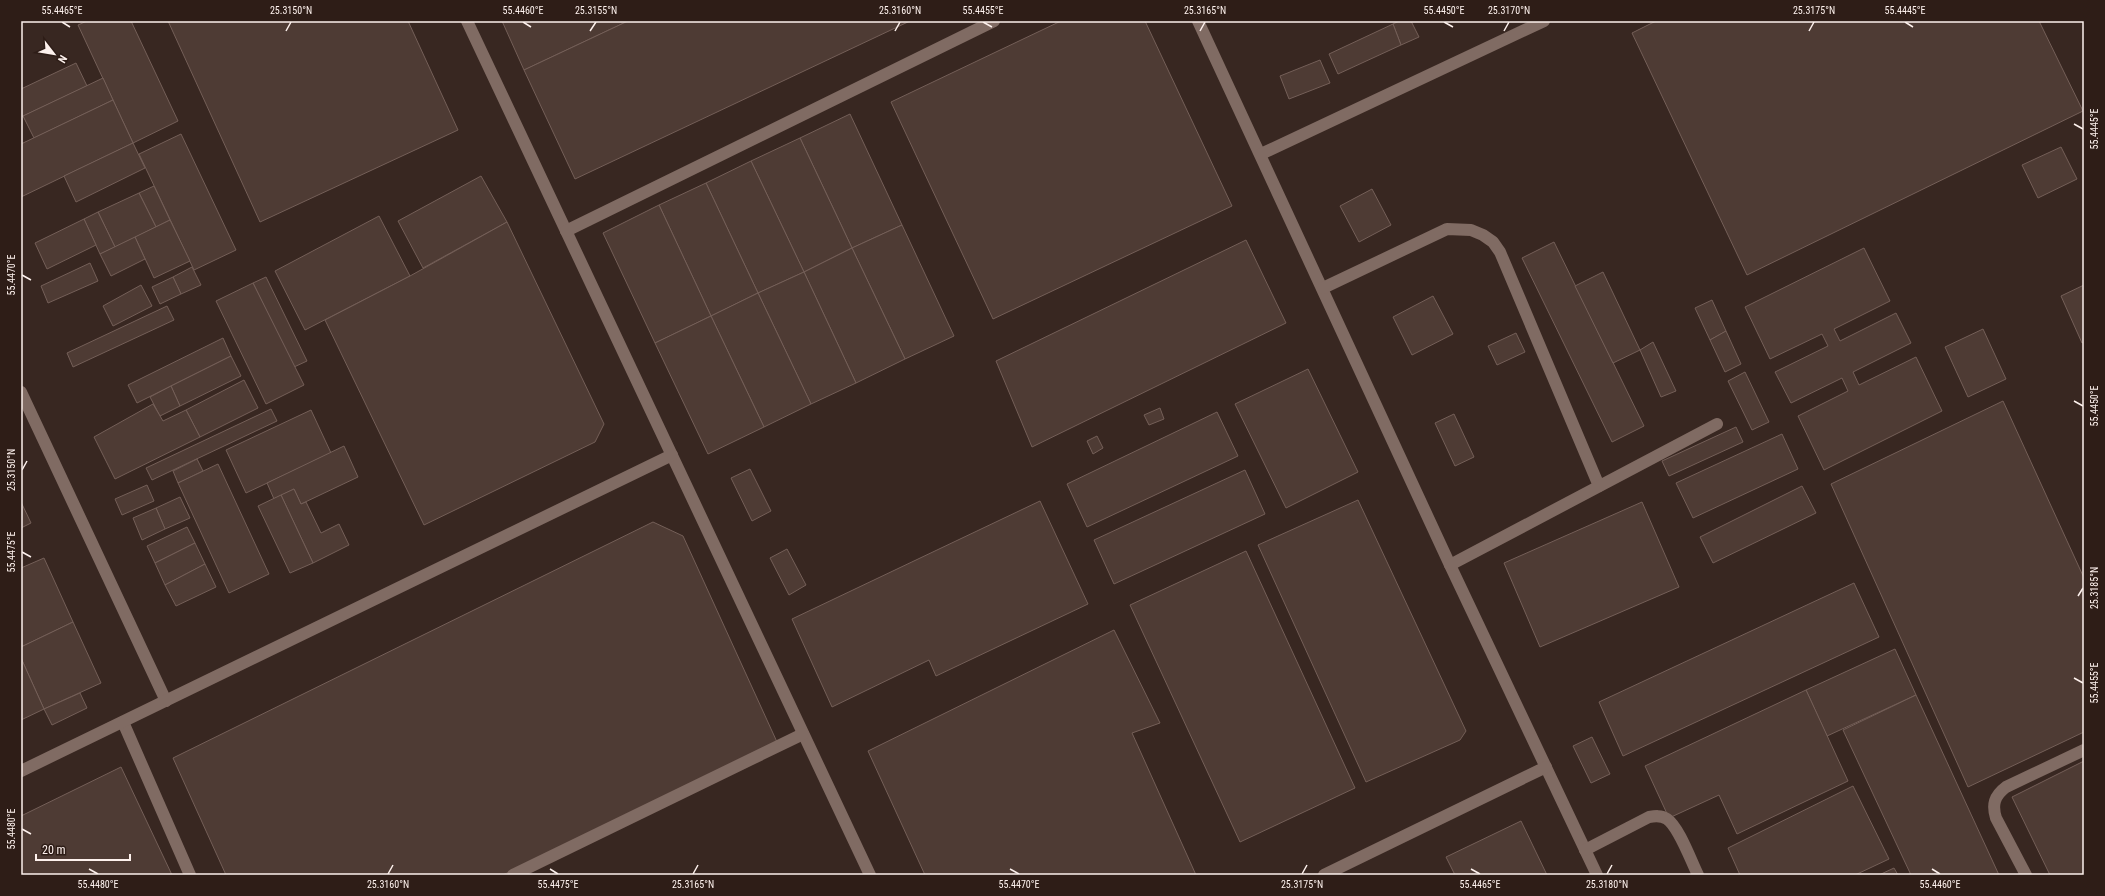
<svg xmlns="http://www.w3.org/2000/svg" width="2105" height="896" font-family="'Roboto Condensed',sans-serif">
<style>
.building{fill:#4e3b34;stroke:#745f58}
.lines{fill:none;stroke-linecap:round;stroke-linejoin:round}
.minor{stroke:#806b63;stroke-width:12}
.ticks{fill:none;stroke:#fdf1ed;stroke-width:1.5}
.neatline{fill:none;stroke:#fdf1ed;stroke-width:1.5}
.ticks-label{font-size:10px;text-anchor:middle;fill:#fdf1ed}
</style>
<rect width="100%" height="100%" fill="#382721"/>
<!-- building -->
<g class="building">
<path d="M87,21H131L178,121L133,143L78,25Z"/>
<path d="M168,21H408L458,130L260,222Z"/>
<path d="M502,21H628L524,70Z"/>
<path d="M628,21H910L575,179L524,70Z"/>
<path d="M1061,21H1145L1232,206L993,319L891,102Z"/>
<path d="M1399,21H1411L1419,37L1401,45L1393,24Z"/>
<path d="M1656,21H2039L2083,111L1747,275L1632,33Z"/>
<path d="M1393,24L1401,45L1338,74L1329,54Z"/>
<path d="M1320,60L1330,83L1289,99L1280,76Z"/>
<path d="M76,63L87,86L21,117V89Z"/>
<path d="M103,78L113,100L34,138L23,116Z"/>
<path d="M113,100L133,143L21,197V144Z"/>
<path d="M850,114L902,225L852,248L800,138Z"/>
<path d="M181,134L236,250L194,270L139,154Z"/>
<path d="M800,138L852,248L804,272L751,161Z"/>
<path d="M133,143L145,168L76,202L64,176Z"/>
<path d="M2061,147L2077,179L2038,198L2022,165Z"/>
<path d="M751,161L804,272L758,293L706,183Z"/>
<path d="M481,176L507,222L423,268L398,221Z"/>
<path d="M706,183L758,293L711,316L659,205Z"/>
<path d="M154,186L170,220L156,227L139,193Z"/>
<path d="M1372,189L1391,225L1359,242L1340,206Z"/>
<path d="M139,193L156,227L115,247L98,212Z"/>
<path d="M659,205L711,316L655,343L603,233Z"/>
<path d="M98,212L115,247L100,254L84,219Z"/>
<path d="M379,216L410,276L305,330L275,271Z"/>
<path d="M84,219L96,245L47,269L35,243Z"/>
<path d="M170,220L190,261L154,278L135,237Z"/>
<path d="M507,222L604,424L595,442L424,525L325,320L410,276Z"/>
<path d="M902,225L954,336L905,359L852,248Z"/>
<path d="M135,237L145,259L111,276L100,254Z"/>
<path d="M1246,240L1286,323L1032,447L996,361Z"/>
<path d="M1554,242L1644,426L1612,442L1522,258Z"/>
<path d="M852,248L905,359L856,383L804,272Z"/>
<path d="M1864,248L1890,301L1834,329L1840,341L1896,313L1911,343L1853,372L1859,385L1916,357L1942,411L1824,470L1798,416L1848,391L1842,378L1791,403L1775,372L1828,346L1822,334L1770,359L1745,307Z"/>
<path d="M90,263L98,281L48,303L41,286Z"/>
<path d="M192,267L201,285L181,294L173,277Z"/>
<path d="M804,272L856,383L811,404L758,293Z"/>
<path d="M1603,272L1640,350L1613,363L1575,286Z"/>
<path d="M173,277L181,294L160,304L152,287Z"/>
<path d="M266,277L307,361L294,367L253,283Z"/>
<path d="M253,283L304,385L266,404L216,301Z"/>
<path d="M141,285L152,306L113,326L103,306Z"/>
<path d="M2084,285V342L2082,343L2061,296Z"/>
<path d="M758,293L811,404L764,427L711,316Z"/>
<path d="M1433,296L1453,334L1412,355L1393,317Z"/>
<path d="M1712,300L1726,331L1710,340L1695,308Z"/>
<path d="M167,306L174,320L73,367L67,353Z"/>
<path d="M711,316L764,427L708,454L655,343Z"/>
<path d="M1983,329L2006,379L1968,397L1945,347Z"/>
<path d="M1726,331L1741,364L1725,372L1710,340Z"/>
<path d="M1516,333L1525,352L1497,365L1488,346Z"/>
<path d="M223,338L231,356L137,403L128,385Z"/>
<path d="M1653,342L1676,391L1661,397L1640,350Z"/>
<path d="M231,356L241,376L180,406L171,386Z"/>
<path d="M1308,369L1358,472L1286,508L1235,404Z"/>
<path d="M1745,372L1769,422L1752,430L1728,381Z"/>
<path d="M244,380L258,408L200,437L186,410Z"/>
<path d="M171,386L180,406L160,416L150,397Z"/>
<path d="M2003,401L2084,578V732L1968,787L1831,484Z"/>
<path d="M153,404L163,421L186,410L200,437L115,479L94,437Z"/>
<path d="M1160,408L1164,419L1149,425L1144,415Z"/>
<path d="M271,409L277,421L152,480L146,468Z"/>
<path d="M311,410L331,453L246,493L226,450Z"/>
<path d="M1217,412L1238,456L1087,527L1067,484Z"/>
<path d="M1454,414L1474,457L1455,466L1435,423Z"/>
<path d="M1736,427L1743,442L1669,476L1662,461Z"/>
<path d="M1782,434L1798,469L1693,518L1676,483Z"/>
<path d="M1097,436L1103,448L1093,454L1087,441Z"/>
<path d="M344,446L358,477L301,504L294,489L274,499L267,483Z"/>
<path d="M197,459L203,471L178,483L173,471Z"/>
<path d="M218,464L269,574L229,593L178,483Z"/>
<path d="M750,469L771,511L752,521L731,478Z"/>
<path d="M1245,470L1265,514L1114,584L1094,540Z"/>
<path d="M147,485L154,501L122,515L115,499Z"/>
<path d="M1802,486L1816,513L1713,563L1700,537Z"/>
<path d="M294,489L301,504L306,502L321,533L339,524L349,545L313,563L281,495Z"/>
<path d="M281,495L313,563L290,573L258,506Z"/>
<path d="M180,497L190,518L165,529L156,508Z"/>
<path d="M1358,500L1466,731L1460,740L1366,782L1258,545Z"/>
<path d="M1040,501L1088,604L936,676L929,660L832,707L792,619Z"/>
<path d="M21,502L31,523L21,528Z"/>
<path d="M1642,502L1679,587L1540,647L1504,563Z"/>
<path d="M156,508L165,529L142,540L133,518Z"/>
<path d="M653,522L683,536L777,742L503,875H226L173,758Z"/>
<path d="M187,527L195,543L155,563L147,546Z"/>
<path d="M195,543L205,564L165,585L155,563Z"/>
<path d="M787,549L806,585L789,595L770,558Z"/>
<path d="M1246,551L1355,788L1240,842L1130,605Z"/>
<path d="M44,558L73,622L21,647V568Z"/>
<path d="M205,564L216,587L176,606L165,585Z"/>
<path d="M1854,583L1879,637L1623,756L1599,702Z"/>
<path d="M73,622L101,683L44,709L21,658V647Z"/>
<path d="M1114,630L1160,723L1132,733L1196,875H925L868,751Z"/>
<path d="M1895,649L1916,695L1827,736L1806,690Z"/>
<path d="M21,658L44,709L21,720Z"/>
<path d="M1806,690L1848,781L1737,834L1719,795L1669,818L1645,766Z"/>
<path d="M80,693L87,708L52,725L44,709Z"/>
<path d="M1916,695L1999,875H1911L1843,730Z"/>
<path d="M1592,737L1610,774L1591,783L1573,746Z"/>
<path d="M2084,761V875H2050L2012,797Z"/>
<path d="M121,767L172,875H21V816Z"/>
<path d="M1853,786L1889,859L1855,875H1740L1728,848Z"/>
<path d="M1521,821L1547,875H1455L1446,857Z"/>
<path d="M1894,868L1898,875H1879Z"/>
</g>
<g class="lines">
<!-- minor -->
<g class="minor">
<path d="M467,21L870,875"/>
<path d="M1198,21L1450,565L1597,875"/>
<path d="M1261,154L1544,21"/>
<path d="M566,231L994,21"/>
<path d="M1323,288L1447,229L1471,230L1483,235L1493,242L1500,252L1599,486"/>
<path d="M21,392L166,701"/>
<path d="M1450,565L1717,424"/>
<path d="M123,722L190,875"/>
<path d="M21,771L672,455"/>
<path d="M1585,850L1649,817C1655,816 1661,815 1667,819C1679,827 1691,861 1698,875"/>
<path d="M513,875L803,734"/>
<path d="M1324,875L1546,767"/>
<path d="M2026,875L1996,818C1992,805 1994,796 2006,787L2084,750"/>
</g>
</g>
<!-- ticks -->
<path class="ticks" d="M62,22L70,27M523,22L531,27M983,22L992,27M1444,22L1453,27M1905,22L1913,27M286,31L291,22M590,31L596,22M895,31L900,22M1200,31L1205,22M1504,31L1509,22M1809,31L1814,22M2074,124L2083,129M22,275L31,280M2074,401L2083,406M22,470L27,461M22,552L31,557M2078,596L2083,588M2074,678L2083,683M22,829L31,834M89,869L98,874M550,869L558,874M1010,869L1019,874M1471,869L1480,874M1932,869L1940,874M388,874L393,865M693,874L698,865M1302,874L1307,865M1607,874L1612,865"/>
<!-- border -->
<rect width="2105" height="896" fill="none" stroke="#2e1d17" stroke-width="44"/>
<!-- north arrow -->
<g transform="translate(54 54) rotate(121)" stroke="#2e1d17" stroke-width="3" paint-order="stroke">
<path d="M0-3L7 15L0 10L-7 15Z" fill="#fdf1ed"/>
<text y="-6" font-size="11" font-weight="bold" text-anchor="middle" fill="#fdf1ed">N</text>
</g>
<!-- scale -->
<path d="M36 854v6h94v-6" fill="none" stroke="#fdf1ed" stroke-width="2"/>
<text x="42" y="854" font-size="12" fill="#fdf1ed" stroke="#2e1d17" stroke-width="3" paint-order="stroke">20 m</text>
<rect x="22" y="22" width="2061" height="852" class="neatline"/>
<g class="ticks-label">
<text x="62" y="14">55.4465°E</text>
<text x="291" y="14">25.3150°N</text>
<text x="523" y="14">55.4460°E</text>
<text x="596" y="14">25.3155°N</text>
<text x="900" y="14">25.3160°N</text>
<text x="983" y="14">55.4455°E</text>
<text x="1205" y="14">25.3165°N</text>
<text x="1444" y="14">55.4450°E</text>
<text x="1509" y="14">25.3170°N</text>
<text x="1814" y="14">25.3175°N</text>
<text x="1905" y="14">55.4445°E</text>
<text transform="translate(2094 129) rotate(-90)" y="4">55.4445°E</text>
<text transform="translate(11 275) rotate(-90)" y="4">55.4470°E</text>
<text transform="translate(2094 406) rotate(-90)" y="4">55.4450°E</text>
<text transform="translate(11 470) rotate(-90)" y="4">25.3150°N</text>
<text transform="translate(11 552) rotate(-90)" y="4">55.4475°E</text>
<text transform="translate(2094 588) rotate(-90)" y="4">25.3185°N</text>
<text transform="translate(2094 683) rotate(-90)" y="4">55.4455°E</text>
<text transform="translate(11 829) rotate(-90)" y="4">55.4480°E</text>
<text x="98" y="888">55.4480°E</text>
<text x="388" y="888">25.3160°N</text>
<text x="558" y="888">55.4475°E</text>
<text x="693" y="888">25.3165°N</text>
<text x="1019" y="888">55.4470°E</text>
<text x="1302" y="888">25.3175°N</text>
<text x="1480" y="888">55.4465°E</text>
<text x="1607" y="888">25.3180°N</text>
<text x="1940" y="888">55.4460°E</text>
</g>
</svg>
